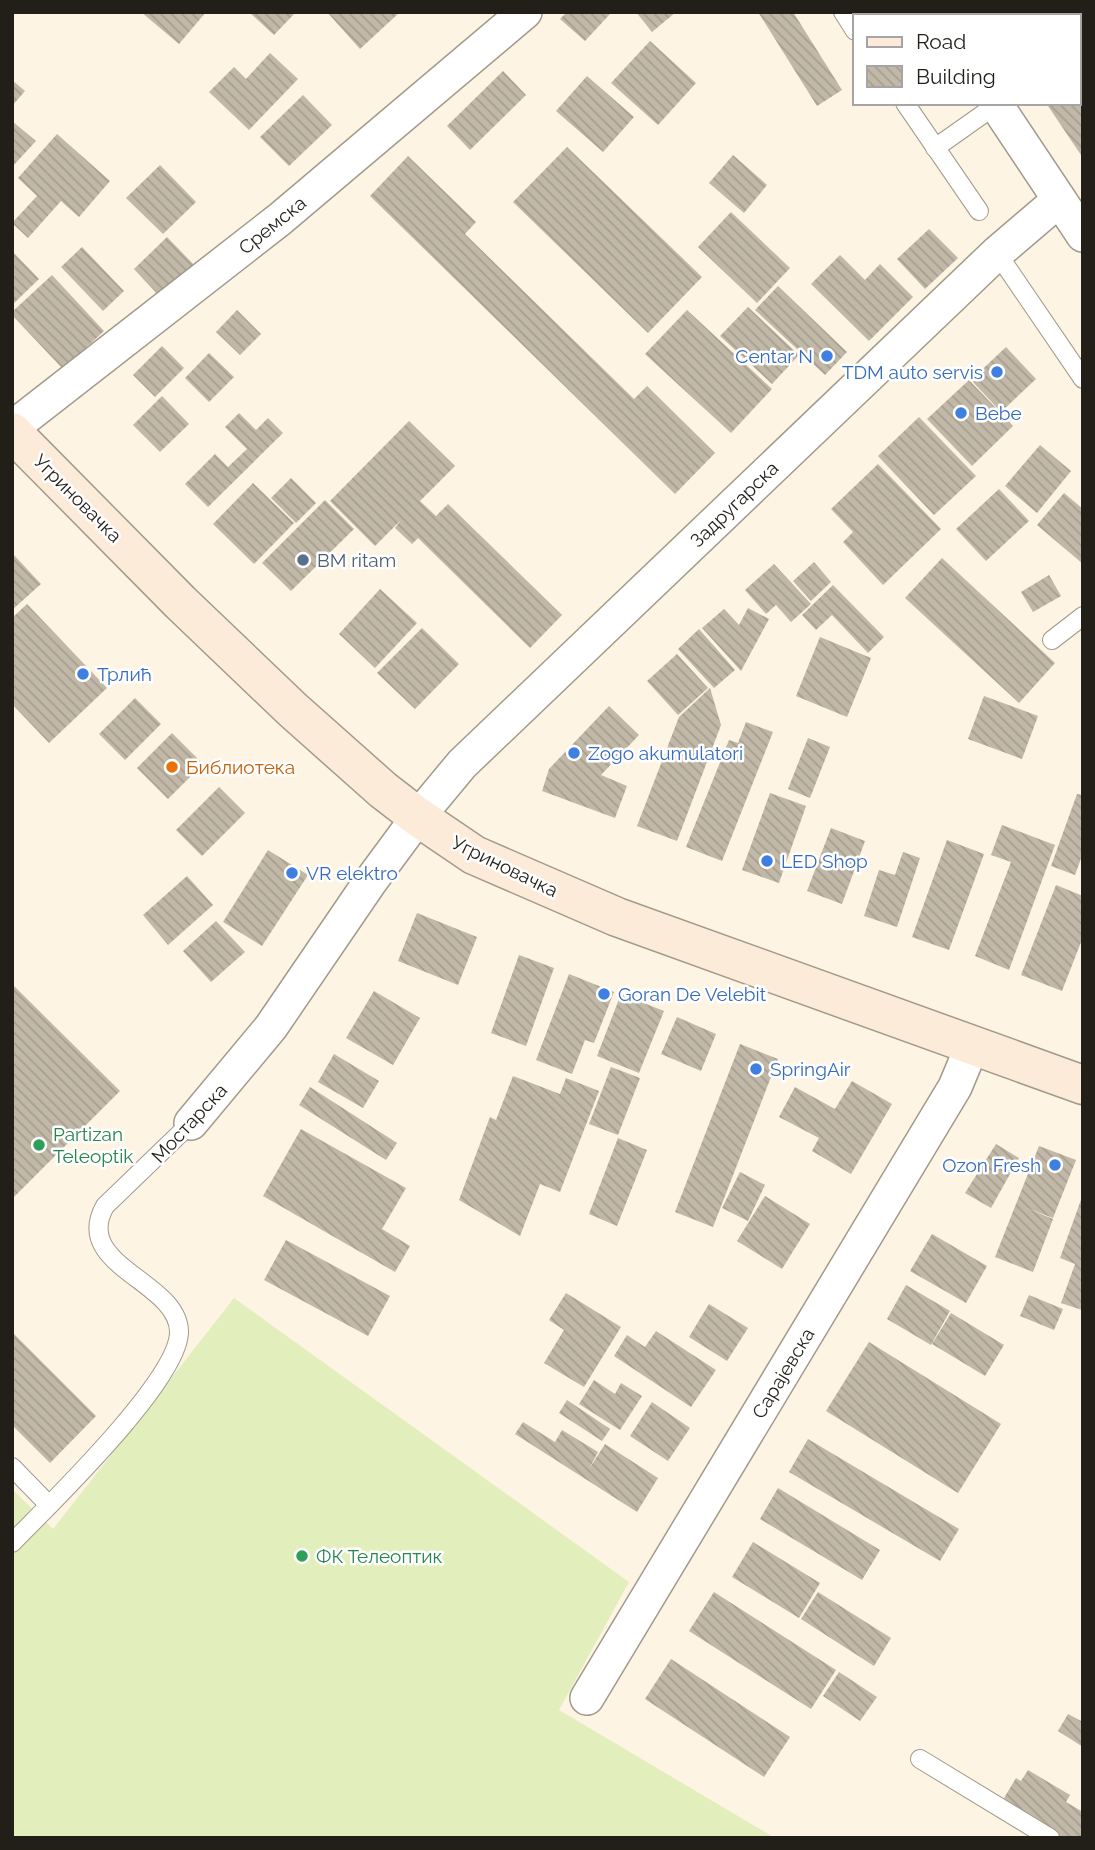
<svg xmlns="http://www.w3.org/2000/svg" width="1095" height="1850" font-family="Raleway,sans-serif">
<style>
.grass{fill:#e2efbd}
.building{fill:url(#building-back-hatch)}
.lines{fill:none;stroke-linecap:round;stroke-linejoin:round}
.service-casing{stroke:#a29a8a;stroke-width:20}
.minor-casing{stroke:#a29a8a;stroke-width:36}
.secondary-casing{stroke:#a29a8a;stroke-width:41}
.service{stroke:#fff;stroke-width:18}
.minor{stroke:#fff;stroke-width:33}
.secondary{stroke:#fdebda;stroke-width:38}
.shop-dot{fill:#3f7fe0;stroke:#fff;stroke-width:2.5}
.service-dot{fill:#5c6f8a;stroke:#fff;stroke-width:2.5}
.food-dot{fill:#e8710a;stroke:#fff;stroke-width:2.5}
.leisure-dot{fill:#2e9e5b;stroke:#fff;stroke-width:2.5}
.labels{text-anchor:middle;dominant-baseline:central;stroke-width:5;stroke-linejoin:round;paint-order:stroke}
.street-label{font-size:19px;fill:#221f19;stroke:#fff}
.shop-label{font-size:19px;fill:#366cbe;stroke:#fff;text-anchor:start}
.service-label{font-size:19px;fill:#4e5e75;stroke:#fff;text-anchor:start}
.food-label{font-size:19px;fill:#c56008;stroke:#fff;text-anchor:start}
.leisure-label{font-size:19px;fill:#27864d;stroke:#fff;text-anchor:start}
</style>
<defs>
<pattern id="building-back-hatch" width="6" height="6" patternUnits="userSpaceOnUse" patternTransform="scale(1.75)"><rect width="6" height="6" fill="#c1b8a8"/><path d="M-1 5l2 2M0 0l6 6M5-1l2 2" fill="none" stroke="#a69e90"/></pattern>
</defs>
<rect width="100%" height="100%" fill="#fdf4e3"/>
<!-- grass -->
<path class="grass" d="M234,1298L629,1582L559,1710L775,1838H12V1489L53,1529Z"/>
<!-- building -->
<g class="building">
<path d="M141,12H206L179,44Z"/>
<path d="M249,12H296L274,35Z"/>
<path d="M327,12H400L360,49Z"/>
<path d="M567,12H608L610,14L585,41L560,19Z"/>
<path d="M636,12H676L652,32Z"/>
<path d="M758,12H793L842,90L817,106Z"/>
<path d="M1002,12H1083V158L1046,103H1079V16H997Z"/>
<path d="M650,41L696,83L658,125L611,83Z"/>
<path d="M270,53L298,79L249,130L209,92L234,67L246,79Z"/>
<path d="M503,71L526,95L470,150L447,126Z"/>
<path d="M587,76L634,117L603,152L556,111Z"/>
<path d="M12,80L25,91L12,106Z"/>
<path d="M303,95L332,125L289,166L260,137Z"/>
<path d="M12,121L36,141L12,167Z"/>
<path d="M57,134L110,181L79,217L61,201L28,238L12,223L37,196L18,178Z"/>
<path d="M567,147L702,277L648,333L513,202Z"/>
<path d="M733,155L767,185L744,213L709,183Z"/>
<path d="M408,156L476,222L465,234L634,399L647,386L715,453L675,494L370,196Z"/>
<path d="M160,165L196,202L163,234L126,198Z"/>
<path d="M731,212L790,268L757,303L698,247Z"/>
<path d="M929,229L958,258L925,289L897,259Z"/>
<path d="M167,237L196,267L162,299L134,269Z"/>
<path d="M82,247L124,291L103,311L61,267Z"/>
<path d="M12,251L39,279L12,305Z"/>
<path d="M840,255L865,280L880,264L913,297L869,341L811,284Z"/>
<path d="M52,275L104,331L63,369L12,315V312Z"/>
<path d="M778,286L847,352L825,375L755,310Z"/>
<path d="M748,307L799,355L772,384L720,336Z"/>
<path d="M237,310L261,334L240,355L216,332Z"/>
<path d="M687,310L772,389L731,433L645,354Z"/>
<path d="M162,346L184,368L155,397L133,375Z"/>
<path d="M1006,347L1036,379L1001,412L971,380Z"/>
<path d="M209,353L234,377L209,402L185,378Z"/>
<path d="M969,380L1013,426L972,466L927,419Z"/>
<path d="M162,396L189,424L160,452L133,425Z"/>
<path d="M239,413L256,430L268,418L283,433L208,507L185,484L215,454L228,467L247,449L225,427Z"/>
<path d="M919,417L976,476L934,515L878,456Z"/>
<path d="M409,421L455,466L420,501L436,516L448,504L562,615L530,648L418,538L412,544L395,528L401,520L375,546L330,501Z"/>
<path d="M1040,445L1071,471L1037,513L1005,486Z"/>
<path d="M878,464L941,529L883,585L843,542L853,532L831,509Z"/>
<path d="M291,478L316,503L296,523L271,498Z"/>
<path d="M253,483L294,523L254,564L213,524Z"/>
<path d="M999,489L1029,521L986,561L956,529Z"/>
<path d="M1064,493L1083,509V564L1037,525Z"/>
<path d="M325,500L354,529L291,591L262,563Z"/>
<path d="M12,553L41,584L12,610Z"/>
<path d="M942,558L1055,663L1019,703L905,598Z"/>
<path d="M814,562L831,582L811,601L793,581Z"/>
<path d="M774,564L811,604L791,622L776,605L766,614L745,590Z"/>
<path d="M1049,575L1061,596L1033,612L1021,592Z"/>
<path d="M833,585L884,637L868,653L832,615L816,630L802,615Z"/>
<path d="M380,589L417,623L375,668L339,634Z"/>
<path d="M27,604L107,688L49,743L12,704V618Z"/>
<path d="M748,608L769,619L741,671L702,628L724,609L739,625Z"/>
<path d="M422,628L459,664L415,709L377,673Z"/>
<path d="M699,629L735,670L714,688L678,649Z"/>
<path d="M820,637L871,658L847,717L796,696Z"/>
<path d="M677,654L708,688L678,715L647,681Z"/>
<path d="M710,688L721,725L677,841L637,826L679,717Z"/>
<path d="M984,696L1038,716L1022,759L968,739Z"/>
<path d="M135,698L161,724L125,760L99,734Z"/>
<path d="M609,706L639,735L601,775L627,786L615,818L542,791L549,769Z"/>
<path d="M746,722L773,732L722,861L686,847L729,740L738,743Z"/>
<path d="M172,733L203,764L168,799L137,768Z"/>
<path d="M808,738L830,747L810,798L788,789Z"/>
<path d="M219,787L245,813L202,856L176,830Z"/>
<path d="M770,793L806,806L779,883L742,870Z"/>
<path d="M1077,794L1083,795V853L1075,875L1051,866Z"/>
<path d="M1002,825L1055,845L1009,970L975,956L1011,862L991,855Z"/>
<path d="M831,828L865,841L842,904L807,891Z"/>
<path d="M947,840L984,854L949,950L912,937Z"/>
<path d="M268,850L308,875L262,946L223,922Z"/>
<path d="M903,852L920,858L897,927L864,916L879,870L895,875Z"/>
<path d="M187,876L213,905L168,945L143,915Z"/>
<path d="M1056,885L1083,896V937L1062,991L1021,975Z"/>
<path d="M417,913L477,937L458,985L398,961Z"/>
<path d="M216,921L245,952L211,982L183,951Z"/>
<path d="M519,955L554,968L526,1046L491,1033Z"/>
<path d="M569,974L614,992L594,1043L585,1040L572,1074L536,1060Z"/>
<path d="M12,984L120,1091L12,1199Z"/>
<path d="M374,991L420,1018L393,1065L346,1038Z"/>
<path d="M621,994L664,1011L639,1073L597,1056Z"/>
<path d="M677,1017L716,1034L701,1071L661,1054Z"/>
<path d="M740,1044L778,1059L713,1227L675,1212Z"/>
<path d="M334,1054L379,1081L363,1108L318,1082Z"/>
<path d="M611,1067L640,1078L618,1135L589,1124Z"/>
<path d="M513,1076L560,1094L566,1078L599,1091L560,1192L540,1184L520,1236L459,1200L490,1117L496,1120Z"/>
<path d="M852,1081L892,1104L851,1174L812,1151L819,1138L779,1117L795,1087L835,1109Z"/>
<path d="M310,1087L397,1143L386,1160L299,1105Z"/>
<path d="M301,1129L406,1188L382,1229L410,1246L395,1272L263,1196Z"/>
<path d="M618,1138L647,1150L617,1226L589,1214Z"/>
<path d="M996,1144L1019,1158L991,1208L965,1193Z"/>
<path d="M1039,1146L1076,1160L1053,1218L1024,1207L1053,1219L1033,1272L995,1257Z"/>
<path d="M740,1172L765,1185L748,1221L722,1208Z"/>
<path d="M765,1196L810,1224L782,1269L737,1241Z"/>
<path d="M1082,1197L1083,1307L1082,1310L1061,1303L1075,1264L1060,1258Z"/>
<path d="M932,1234L987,1266L966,1303L910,1271Z"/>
<path d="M286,1240L390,1296L368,1336L264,1280Z"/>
<path d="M906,1285L950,1311L931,1345L887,1319Z"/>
<path d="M566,1293L621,1327L584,1387L544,1363L564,1330L549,1320Z"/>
<path d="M1029,1295L1063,1309L1054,1330L1020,1316Z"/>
<path d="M709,1304L748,1328L727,1361L689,1337Z"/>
<path d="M951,1313L1004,1345L985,1376L932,1344Z"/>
<path d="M656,1331L716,1370L691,1407L614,1356L627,1335L645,1347Z"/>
<path d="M12,1332L96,1416L50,1463L12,1425Z"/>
<path d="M869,1342L1001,1424L958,1493L826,1411Z"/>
<path d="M594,1380L615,1394L621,1383L642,1396L620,1430L579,1404Z"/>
<path d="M567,1400L610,1429L602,1441L559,1413Z"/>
<path d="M652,1402L690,1428L668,1461L630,1436Z"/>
<path d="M523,1422L555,1442L562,1430L598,1452L589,1469L605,1444L658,1478L637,1512L515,1434Z"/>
<path d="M808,1439L959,1529L940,1561L789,1472Z"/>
<path d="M778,1488L880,1550L862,1580L760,1519Z"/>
<path d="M753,1542L820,1583L799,1618L732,1577Z"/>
<path d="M714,1592L836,1670L811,1709L689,1631Z"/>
<path d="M818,1592L891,1638L874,1666L801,1619Z"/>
<path d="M671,1659L790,1737L764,1777L645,1699Z"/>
<path d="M839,1672L877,1697L860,1721L823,1696Z"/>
<path d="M1068,1714L1083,1722V1747L1058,1731Z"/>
<path d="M1028,1770L1070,1795L1066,1802L1083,1812V1838H1061L1009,1806L1011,1803L1004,1798L1016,1778L1021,1781Z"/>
</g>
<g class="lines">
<defs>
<g id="service">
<path d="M843,12L855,31"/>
<path d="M905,103L979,211"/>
<path d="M935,148L996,105"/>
<path d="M997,253L1083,379"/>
<path d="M1052,640L1083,616"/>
<path d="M12,1467L49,1505"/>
<path d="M12,1543C48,1506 179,1380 179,1332C179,1281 71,1266 105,1206L191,1123"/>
<path d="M920,1759L1050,1838"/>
</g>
<g id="minor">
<path d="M937,12L939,16"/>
<path d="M995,103L1083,235"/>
<path d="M12,428L280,219L525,12"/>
<path d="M191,1123L271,1027L370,882L418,817L462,764L997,253L1059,200"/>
<path d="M587,1698L955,1087L973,1044"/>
</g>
<path id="secondary" d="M12,432L181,603L293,710L383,790L418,817L474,855L617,917L1083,1085"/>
</defs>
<!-- service casing -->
<use href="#service" class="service-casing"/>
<!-- minor casing -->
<use href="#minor" class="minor-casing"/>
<!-- secondary casing -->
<use href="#secondary" class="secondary-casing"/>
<!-- service -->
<use href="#service" class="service"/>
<!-- minor -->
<use href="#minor" class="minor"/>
<!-- secondary -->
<use href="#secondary" class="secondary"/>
</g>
<!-- markers -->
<g class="shop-dot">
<circle cx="827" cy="356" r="7"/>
<circle cx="997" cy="372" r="7"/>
<circle cx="961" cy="413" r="7"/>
<circle cx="83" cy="674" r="7"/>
<circle cx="574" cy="753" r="7"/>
<circle cx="767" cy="861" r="7"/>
<circle cx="292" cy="873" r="7"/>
<circle cx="604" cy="994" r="7"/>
<circle cx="756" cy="1069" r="7"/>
<circle cx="1055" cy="1165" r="7"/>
</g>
<circle class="service-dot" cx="303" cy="560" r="7"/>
<circle class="food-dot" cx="172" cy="767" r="7"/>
<g class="leisure-dot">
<circle cx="39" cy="1145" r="7"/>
<circle cx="302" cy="1556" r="7"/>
</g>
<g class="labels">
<!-- street labels -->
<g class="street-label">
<text transform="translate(272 225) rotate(-39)">Сремска</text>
<text transform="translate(78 498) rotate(45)">Угриновачка</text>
<text transform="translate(734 504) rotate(-44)">Задругарска</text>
<text transform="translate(505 866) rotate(26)">Угриновачка</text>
<text transform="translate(189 1123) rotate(-47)">Мостарска</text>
<text transform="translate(783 1373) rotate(-59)">Сарајевска</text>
</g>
<!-- shop labels -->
<g class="shop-label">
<text x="813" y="356" text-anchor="end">Centar N</text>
<text x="983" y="372" text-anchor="end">TDM auto servis</text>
<text x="975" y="413">Bebe</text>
<text x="97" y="674">Трлић</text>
<text x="588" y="753">Zogo akumulatori</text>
<text x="781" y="861">LED Shop</text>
<text x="306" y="873">VR elektro</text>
<text x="618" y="994">Goran De Velebit</text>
<text x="770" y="1069">SpringAir</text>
<text x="1041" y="1165" text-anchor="end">Ozon Fresh</text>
</g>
<!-- service labels -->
<g class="service-label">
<text x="317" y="560">BM ritam</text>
</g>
<!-- food labels -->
<g class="food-label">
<text x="186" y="767">Библиотека</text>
</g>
<!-- leisure labels -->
<g class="leisure-label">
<text x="53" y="1134">Partizan<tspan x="53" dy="22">Teleoptik</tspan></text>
<text x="316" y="1556">ФК Телеоптик</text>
</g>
</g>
<!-- border -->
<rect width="1095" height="1850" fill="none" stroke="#221f19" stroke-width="28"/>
<!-- legend -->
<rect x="853" y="14" width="228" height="91" fill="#ffffff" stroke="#a7a5a3" stroke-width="2"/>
<rect x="867" y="37" width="35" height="10" fill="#fdebda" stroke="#a7a5a3" stroke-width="2"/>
<text x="916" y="49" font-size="21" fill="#221f19">Road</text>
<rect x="867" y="66" width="35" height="21" fill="url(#building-back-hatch)" stroke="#a7a5a3" stroke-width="2"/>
<text x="916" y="84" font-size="21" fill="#221f19">Building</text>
</svg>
